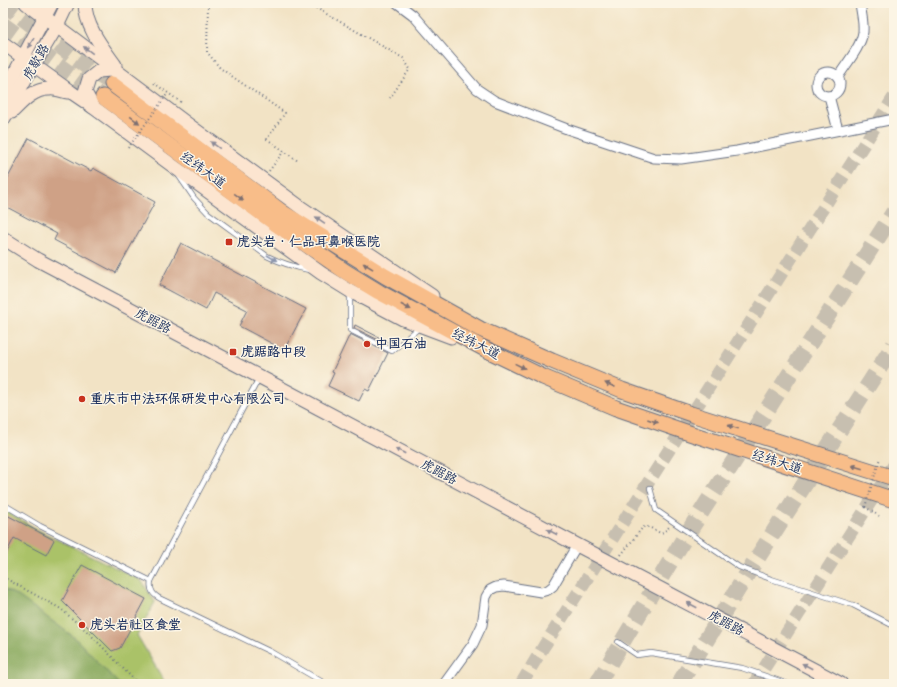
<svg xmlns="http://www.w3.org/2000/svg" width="897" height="687" font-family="'Architects Daughter','LXGW WenKai TC',sans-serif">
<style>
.green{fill:#aac268;stroke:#627863}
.forest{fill:#87a85c;stroke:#516c5d}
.building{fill:#cfa186}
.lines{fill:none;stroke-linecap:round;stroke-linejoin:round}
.secondary-tunnel{stroke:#c7bfb0;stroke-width:13;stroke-dasharray:13 6;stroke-linecap:butt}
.primary-tunnel{stroke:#c7bfb0;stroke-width:15;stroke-dasharray:15 8;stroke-linecap:butt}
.highway-tunnel{stroke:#c7bfb0;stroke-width:17;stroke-dasharray:17 8;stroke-linecap:butt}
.lane-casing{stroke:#666e82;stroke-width:6}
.street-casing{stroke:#666e82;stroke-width:11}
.secondary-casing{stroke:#666e82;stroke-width:15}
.primary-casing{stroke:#666e82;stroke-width:17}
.path{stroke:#666e82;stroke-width:2;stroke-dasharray:1 3;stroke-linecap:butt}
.lane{stroke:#fff;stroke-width:4.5}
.street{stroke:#fff;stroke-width:9}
.secondary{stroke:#fce5d0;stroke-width:13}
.primary{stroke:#f8bd89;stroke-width:15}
.path-bridge{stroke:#666e82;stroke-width:2;stroke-dasharray:1 3;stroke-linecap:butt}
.oneway{fill:#8c8a97}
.oneway2{fill:#7e6f71}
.oneway3{fill:#8d97ae}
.poi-dot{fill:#c8321e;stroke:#fcf5e5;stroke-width:1.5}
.labels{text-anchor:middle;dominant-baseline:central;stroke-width:3;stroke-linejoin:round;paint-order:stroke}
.street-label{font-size:13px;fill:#1b2f5e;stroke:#fcf5e5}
.poi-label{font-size:13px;font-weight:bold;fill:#1b2f5e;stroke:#fcf5e5;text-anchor:start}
</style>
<rect width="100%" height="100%" fill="#fcf5e5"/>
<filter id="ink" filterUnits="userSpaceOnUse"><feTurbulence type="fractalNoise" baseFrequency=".025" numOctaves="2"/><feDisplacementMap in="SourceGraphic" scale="8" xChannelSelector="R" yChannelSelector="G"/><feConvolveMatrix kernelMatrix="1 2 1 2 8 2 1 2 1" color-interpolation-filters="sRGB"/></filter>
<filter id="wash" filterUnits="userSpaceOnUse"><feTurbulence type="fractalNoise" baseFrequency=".012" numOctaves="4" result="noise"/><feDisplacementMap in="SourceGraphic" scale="16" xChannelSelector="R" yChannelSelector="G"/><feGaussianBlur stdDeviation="0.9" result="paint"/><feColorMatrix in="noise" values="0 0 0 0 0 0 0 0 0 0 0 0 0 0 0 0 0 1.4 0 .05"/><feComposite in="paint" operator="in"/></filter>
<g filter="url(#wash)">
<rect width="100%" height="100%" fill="#f2e3c5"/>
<!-- green -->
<path class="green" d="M3,509L38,530L141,580L155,602L137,635L164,681L169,684H3Z"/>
<!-- forest -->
<path class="forest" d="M3,588L18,596L74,637L119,684H3Z"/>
<g id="blocks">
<!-- building -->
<g class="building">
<path d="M29,138L91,171L93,168L155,202L116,273L54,240L57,234L3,205V187Z"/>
<path d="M181,243L306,309L284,350L239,326L247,310L214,293L206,310L159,285Z"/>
<path d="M355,325L392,344L391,346L354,328Z"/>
<path d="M350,334L388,353L369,391L365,389L359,401L328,386L334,373L332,372Z"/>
<path d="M3,513L54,540L46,555L14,538L3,560Z"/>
<path d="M82,565L146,599L120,648L112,651L62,601Z"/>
</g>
</g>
</g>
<g filter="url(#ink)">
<use href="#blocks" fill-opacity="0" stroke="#666e82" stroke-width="1"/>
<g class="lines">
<!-- secondary-tunnel -->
<g class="secondary-tunnel">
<path d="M521,684L544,646L894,97"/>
<path d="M754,684L894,465"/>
</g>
<!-- primary-tunnel -->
<g class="primary-tunnel">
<path d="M3,4L93,72L112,84"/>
<path d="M3,24L103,97"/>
</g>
<!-- highway-tunnel -->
<g class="highway-tunnel">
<path d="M597,684L682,542L894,212"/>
<path d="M679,684L752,566L894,345"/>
</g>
<defs>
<g id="lane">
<path d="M179,176L194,198L208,213L267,256C281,263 294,267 309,270"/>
<path d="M350,293V330L392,351L420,327"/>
<path d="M259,378L151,581C149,591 154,596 163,600L271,652L326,684"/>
<path d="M650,488L656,510L739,567L771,579L853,605L894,626"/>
<path d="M3,504L40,526L151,581"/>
<path d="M618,642L637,655L651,653L742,668L788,684"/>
</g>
<g id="street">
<path d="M397,3L413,15L477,89L495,101L567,129L654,158L681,159L737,151L894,119"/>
<circle cx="828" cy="84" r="12"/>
<path d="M838,77C846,64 861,47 863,32C864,22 861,12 860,3"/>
<path d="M829,96L838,130"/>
<path d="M444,684L473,644L482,625L486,597L490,590L496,587L504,586L541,592L548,590L553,586L577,545"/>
</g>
<g id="secondary">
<path d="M26,3L190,126L303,209L432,296"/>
<path d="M85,3C85,26 102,47 115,65"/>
<path d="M3,43L71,92L93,107L173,166L321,273L350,291L386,310L403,319L451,337"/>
<path d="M3,95L52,3"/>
<path d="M93,107L85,92L89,79L99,71L110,70L118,73"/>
<path d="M12,112C22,102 33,89 49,89C55,88 62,91 68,92"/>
<path d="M3,120L26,78L57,26L68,3"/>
<path d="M3,238L38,260L260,377L577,545L841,684"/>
</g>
<g id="primary">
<path d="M112,84L282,212L385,276L480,329L552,361L622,390L691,414L894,478"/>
<path d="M103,97L276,224L346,272L379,292L485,349L543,377L616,408L686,432L894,500"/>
</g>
</defs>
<!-- lane casing -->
<use href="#lane" class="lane-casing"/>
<!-- street casing -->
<use href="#street" class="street-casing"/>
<!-- secondary casing -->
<use href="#secondary" class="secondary-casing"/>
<!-- primary casing -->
<use href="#primary" class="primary-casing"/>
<!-- path -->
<g class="path">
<path d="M208,3L207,52L220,68L285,113L267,139L298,161"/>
<path d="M305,3L318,9L403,58L410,69L390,98"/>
<path d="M154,83L182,103"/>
<path d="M269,171L284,151"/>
<path d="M865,507L879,516"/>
<path d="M621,555L643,527H649L660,533L664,532L669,527"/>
<path d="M3,577L61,609L90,634L138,684"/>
</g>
<!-- lane -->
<use href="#lane" class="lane"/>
<!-- street -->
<use href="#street" class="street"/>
<!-- secondary -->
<use href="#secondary" class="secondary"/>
<!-- primary -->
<use href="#primary" class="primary"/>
<!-- path-bridge -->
<g class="path-bridge">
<path d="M128,148L168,93"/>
<path d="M865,507L880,458"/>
</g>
</g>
<!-- one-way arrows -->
<defs><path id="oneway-solid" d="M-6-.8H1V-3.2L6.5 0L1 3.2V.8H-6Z"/></defs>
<g class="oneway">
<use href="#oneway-solid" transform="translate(31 43) rotate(119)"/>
<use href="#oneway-solid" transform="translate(88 50) rotate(-143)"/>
<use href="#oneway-solid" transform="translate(215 145) rotate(-144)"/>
<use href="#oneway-solid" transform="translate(320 220) rotate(-146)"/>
<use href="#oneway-solid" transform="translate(400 451) rotate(-152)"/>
<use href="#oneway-solid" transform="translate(552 532) rotate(-152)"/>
<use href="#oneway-solid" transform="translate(692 605) rotate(-152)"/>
<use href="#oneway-solid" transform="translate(807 666) rotate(-152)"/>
</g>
<g class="oneway2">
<use href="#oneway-solid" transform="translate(135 120) rotate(36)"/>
<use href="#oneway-solid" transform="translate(239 197) rotate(36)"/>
<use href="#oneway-solid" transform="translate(368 266) rotate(-149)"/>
<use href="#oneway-solid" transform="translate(406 307) rotate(28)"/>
<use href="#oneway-solid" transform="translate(520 366) rotate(26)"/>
<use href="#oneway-solid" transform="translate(610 385) rotate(-157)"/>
<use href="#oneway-solid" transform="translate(653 421) rotate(19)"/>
<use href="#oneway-solid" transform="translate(733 427) rotate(-163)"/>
<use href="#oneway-solid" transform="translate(857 467) rotate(-163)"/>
</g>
<use class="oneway3" href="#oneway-solid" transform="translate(272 258) rotate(30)"/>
</g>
<!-- markers -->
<g class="poi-dot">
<rect x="225" y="238" width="8" height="8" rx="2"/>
<circle cx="367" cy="344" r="4"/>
<rect x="229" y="348" width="8" height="8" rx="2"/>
<circle cx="82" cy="399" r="4"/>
<circle cx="82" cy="625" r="4"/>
</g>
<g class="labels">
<!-- street labels -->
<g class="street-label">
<text transform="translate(36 62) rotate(-60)">虎歇路</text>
<text transform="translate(203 170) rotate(36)">经纬大道</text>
<text transform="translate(153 321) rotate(28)">虎踞路</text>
<text transform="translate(476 344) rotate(27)">经纬大道</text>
<text transform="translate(777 462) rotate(18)">经纬大道</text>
<text transform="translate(439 472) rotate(28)">虎踞路</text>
<text transform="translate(726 623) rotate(28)">虎踞路</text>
</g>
<!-- poi labels -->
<g class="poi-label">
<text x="237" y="242">虎头岩‧仁品耳鼻喉医院</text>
<text x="375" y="344">中国石油</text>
<text x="241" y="352">虎踞路中段</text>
<text x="90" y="399">重庆市中法环保研发中心有限公司</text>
<text x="90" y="625">虎头岩社区食堂</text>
</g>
</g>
<!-- margin -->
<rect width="897" height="687" fill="none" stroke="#fcf5e5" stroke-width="16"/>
</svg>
